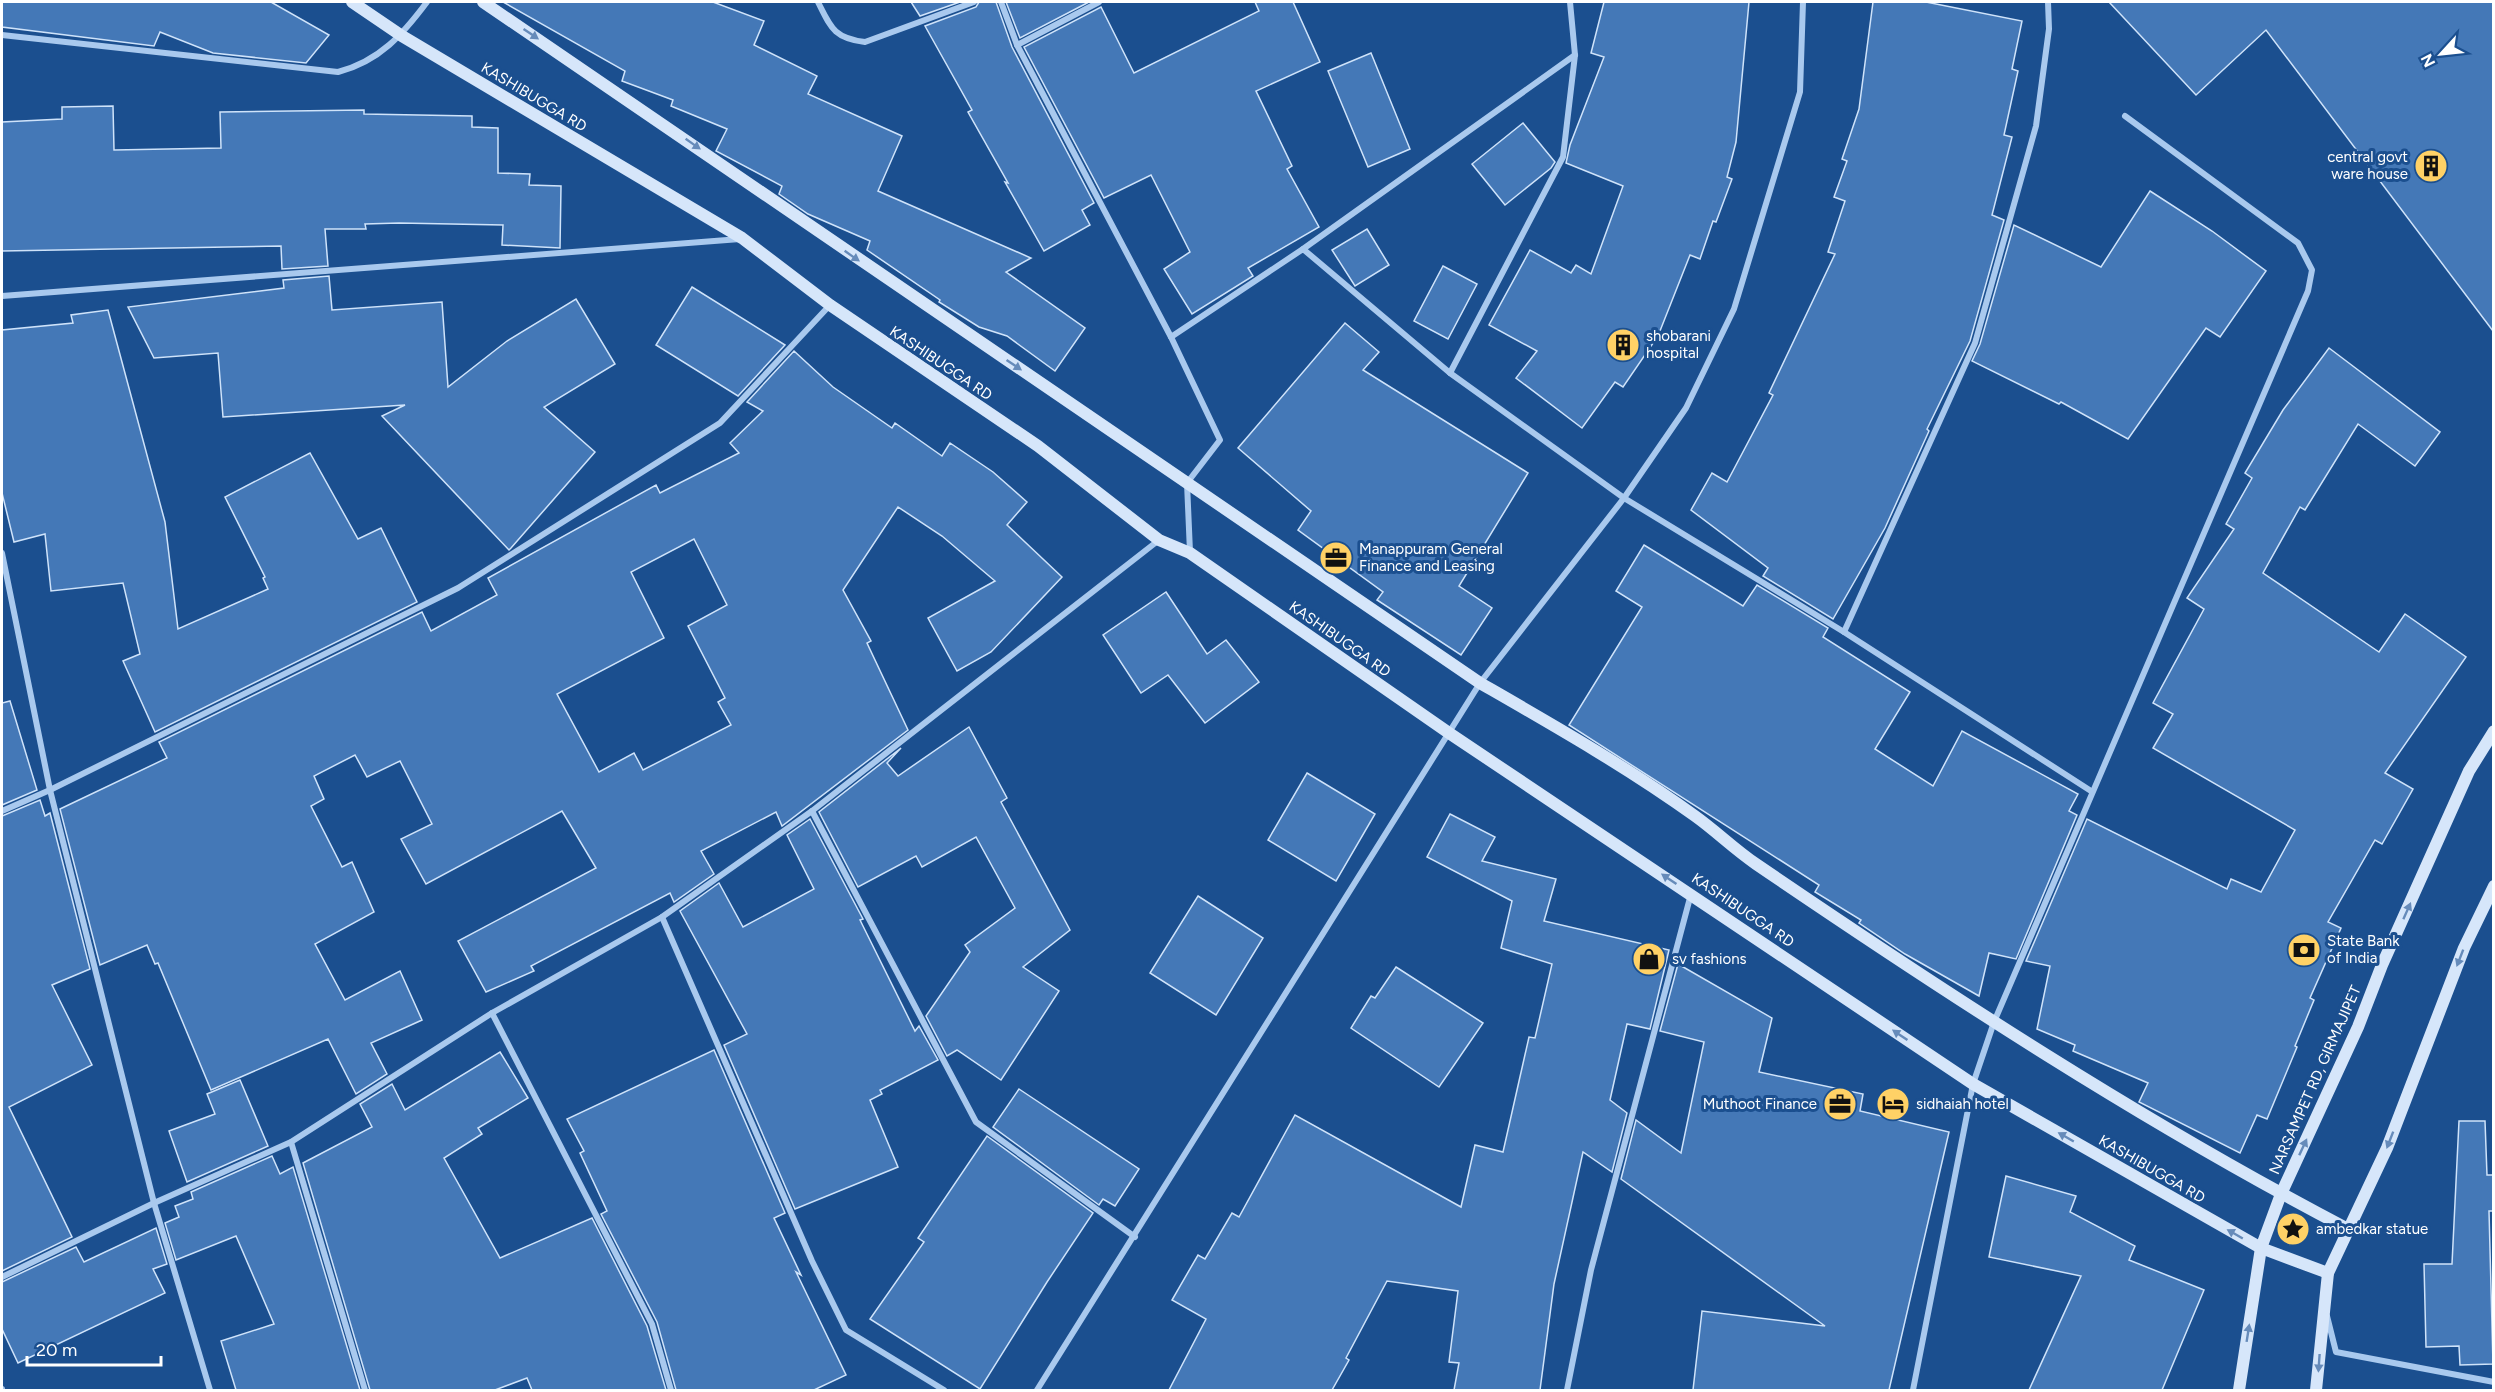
<svg xmlns="http://www.w3.org/2000/svg" width="2495" height="1392" font-family="Figtree,sans-serif">
<style>
.building{fill:#4478b7;stroke:#cfe3fa;stroke-width:1.5;fill-rule:evenodd}
.lines{fill:none;stroke-linecap:round;stroke-linejoin:round}
.minor{stroke:#a9c9ee;stroke-width:6}
.secondary{stroke:#d6e6fa;stroke-width:12}
.oneway{fill:#668bba}
.labels{text-anchor:middle;dominant-baseline:central;stroke-width:6;stroke-linejoin:round;paint-order:stroke}
.street-label{font-size:15px;fill:#fff;stroke:#1b4f8f}
.poi-label{font-size:15px;fill:#fff;stroke:#1b4f8f;text-anchor:start}
</style>
<rect width="100%" height="100%" fill="#1b4f8f"/>
<!-- building -->
<g class="building">
<path d="M2,2H271L329,35L306,63L213,53L160,32L154,46L2,27Z"/>
<path d="M503,2H713L764,21L754,45L817,76L808,94L902,136L878,191L1031,258L1006,272L1085,328L1055,371L1007,336L979,327L939,302L940,300L867,250L870,241L808,214L779,194L782,186L716,151L727,129L671,106L673,100L622,81L625,71Z"/>
<path d="M911,2H960L920,16Z"/>
<path d="M979,2H996L1012,47L1094,203L1082,210L1090,225L1044,251L1005,182L1008,183L968,112L972,110L925,26L976,7Z"/>
<path d="M1006,2H1089L1020,38Z"/>
<path d="M1255,2H1293L1320,62L1256,91L1292,166L1287,169L1319,227L1248,268L1253,276L1192,314L1164,269L1190,252L1151,175L1104,198L1024,47L1101,7L1134,73L1259,11Z"/>
<path d="M1604,2H1749L1736,142L1727,177L1732,179L1716,222L1713,221L1700,259L1690,255L1658,336L1623,387L1615,382L1582,428L1516,378L1537,351L1489,325L1530,250L1571,273L1576,265L1591,274L1623,186L1566,163L1570,145L1604,57L1591,53Z"/>
<path d="M1873,2H1926L2022,21L2012,69L2018,71L2004,135L2012,137L1992,215L2004,220L1970,341L1927,429L1929,431L1885,528L1833,619L1763,576L1768,568L1691,510L1712,473L1727,482L1773,395L1769,393L1835,254L1828,252L1845,201L1834,197L1847,161L1842,159L1859,109Z"/>
<path d="M2109,2H2493V331L2266,30L2196,95Z"/>
<path d="M1371,53L1410,149L1368,167L1328,71Z"/>
<path d="M113,106L114,150L221,148L220,112L364,110V114L472,116V127L498,128V173L530,174L529,185L561,186L560,248L502,245L503,225L399,223L365,224L366,229H325L328,266L282,269L281,246L2,251V122L62,119V107Z"/>
<path d="M1523,123L1555,162L1551,168L1505,205L1472,164Z"/>
<path d="M2150,191L2212,231L2266,271L2220,337L2206,328L2128,439L2061,402L2059,404L1972,361L1980,344L2014,225L2101,267Z"/>
<path d="M1367,229L1389,265L1355,286L1332,250Z"/>
<path d="M1443,266L1477,284L1448,339L1414,321Z"/>
<path d="M329,276L332,310L442,302L448,387L507,341L576,299L615,364L544,407L595,452L511,548L509,550L382,416L405,405L223,417L218,353L154,358L128,307L284,288L283,280Z"/>
<path d="M692,287L785,345L738,396L656,345Z"/>
<path d="M108,310L165,522L178,629L268,589L263,578L265,577L225,497L310,453L358,539L381,528L417,602L155,732L123,661L140,654L123,583L51,591L45,534L14,542L2,493V330L73,323L71,315Z"/>
<path d="M1345,323L1379,352L1363,370L1528,473L1459,586L1492,608L1461,655L1377,600L1383,592L1298,530L1311,511L1238,448Z"/>
<path d="M2329,348L2440,432L2415,466L2358,424L2305,510L2300,507L2263,573L2379,652L2405,614L2466,657L2385,773L2413,789L2382,844L2375,840L2328,922L2341,928L2310,998L2314,1000L2295,1046L2297,1047L2267,1119L2257,1115L2240,1153L2139,1102L2148,1083L2073,1051L2075,1045L2037,1029L2050,966L2026,961L2087,819L2227,889L2231,879L2261,892L2295,830L2153,748L2173,714L2153,703L2204,609L2187,598L2234,529L2226,524L2252,478L2245,473L2283,410Z"/>
<path d="M794,351L833,387L892,428L895,423L942,456L950,443L993,472L1027,502L1007,525L1062,577L991,652L957,671L928,618L995,581L942,536L898,507L843,590L871,641L867,643L908,730L782,826L776,812L701,851L714,874L674,902L670,893L531,966L534,971L486,992L458,941L596,868L562,811L426,884L401,839L432,824L400,761L367,777L355,755L314,776L324,799L311,806L342,867L352,862L374,912L315,944L345,1000L400,971L422,1020L371,1043L387,1074L356,1094L328,1039L211,1090L158,963L155,964L147,945L100,965L60,809L167,758L159,742L422,612L431,631L497,595L488,578L656,485L660,493L739,453L730,443L763,411L747,402ZM694,539L727,605L688,626L725,698L718,702L731,725L643,770L634,753L599,772L557,694L664,638L631,572Z"/>
<path d="M1644,545L1743,606L1757,585L1828,628L1823,637L1910,692L1875,749L1933,786L1962,731L2078,794L2069,811L2077,815L2016,959L1989,953L1979,996L1905,954L1859,923L1861,920L1815,892L1819,885L1569,725L1642,607L1616,591Z"/>
<path d="M1166,592L1207,654L1226,640L1259,682L1205,723L1168,675L1141,693L1103,635Z"/>
<path d="M10,701L37,790L2,805V703Z"/>
<path d="M969,727L1007,798L1001,802L1070,930L1023,967L1059,991L1001,1080L957,1050L947,1056L926,1016L970,952L965,945L1015,908L976,837L922,867L916,856L858,887L819,812L901,748L887,763L898,776Z"/>
<path d="M1307,773L1375,814L1336,881L1268,840Z"/>
<path d="M40,800L45,816L50,813L90,969L52,985L92,1065L9,1107L72,1237L2,1271V816Z"/>
<path d="M1450,814L1495,837L1482,861L1556,879L1544,921L1669,950L1650,1029L1627,1024L1610,1100L1627,1113L1612,1172L1583,1152L1554,1284L1540,1390H1454L1459,1363L1449,1362L1458,1291L1387,1281L1346,1358L1349,1360L1332,1390H1169L1206,1319L1172,1300L1198,1255L1205,1259L1232,1213L1239,1217L1295,1115L1461,1207L1475,1145L1503,1152L1529,1037L1535,1038L1552,964L1501,948L1512,901L1427,857Z"/>
<path d="M810,819L863,919L860,920L915,1031L919,1026L938,1060L880,1090L882,1094L870,1100L898,1167L795,1209L724,1045L747,1034L680,911L719,883L743,927L814,889L787,835Z"/>
<path d="M1198,896L1263,938L1216,1015L1150,973Z"/>
<path d="M1678,964L1772,1018L1759,1072L1863,1094L1860,1111L1949,1132L1889,1390H1693L1702,1311L1825,1326L1621,1179L1636,1120L1681,1153L1704,1042L1660,1031Z"/>
<path d="M1396,967L1483,1023L1439,1087L1351,1028L1371,996L1375,998Z"/>
<path d="M714,1050L785,1213L774,1218L801,1275L796,1272L846,1375L814,1390H676L657,1322L601,1214L607,1211L580,1153L584,1151L567,1119Z"/>
<path d="M500,1052L528,1098L478,1128L482,1134L444,1158L500,1258L592,1218L647,1326L666,1390H532L527,1378L495,1390H370L303,1163L372,1127L360,1104L392,1084L405,1110Z"/>
<path d="M240,1080L268,1146L187,1182L169,1131L215,1114L207,1094Z"/>
<path d="M1019,1089L1139,1169L1115,1206L1103,1199L1099,1205L993,1127Z"/>
<path d="M2459,1121H2485L2487,1175H2493V1211H2489L2493,1364L2460,1365L2459,1346L2426,1347L2424,1264H2452Z"/>
<path d="M987,1136L1093,1213L1047,1282L980,1389L870,1319L924,1242L918,1238Z"/>
<path d="M272,1156L280,1174L293,1167L360,1390H236L221,1341L274,1324L236,1236L176,1260L165,1223L179,1217L175,1206L193,1199L191,1192Z"/>
<path d="M2006,1176L2076,1196L2070,1212L2135,1246L2129,1260L2204,1290L2162,1390H2029L2081,1276L1989,1257Z"/>
<path d="M156,1228L167,1264L153,1269L165,1293L18,1363L2,1329V1282L76,1247L84,1262Z"/>
</g>
<g class="lines">
<!-- minor -->
<g class="minor">
<path d="M818,2C831,28 834,38 865,42L974,2"/>
<path d="M1001,2L1017,45L1171,337L1220,440L1187,483L1190,552"/>
<path d="M2,35L338,72C380,61 403,34 427,2"/>
<path d="M1017,45L1099,2"/>
<path d="M1303,249L1575,55"/>
<path d="M2,296L740,239"/>
<path d="M1171,337L1303,249L1450,373L1624,498L1844,632L2091,791"/>
<path d="M1450,373L1563,157L1575,55L1570,2"/>
<path d="M2,553L50,790L154,1203L210,1390"/>
<path d="M1844,632L1975,343L2036,126L2049,29L2048,2"/>
<path d="M2,811L50,790L458,588L720,423L830,305"/>
<path d="M812,811L976,1122L1135,1237"/>
<path d="M662,917L812,1261L846,1330L944,1390"/>
<path d="M492,1013L652,1324L671,1390"/>
<path d="M291,1142L365,1390"/>
<path d="M2,1277L154,1203L291,1142L492,1013L662,917L812,811L1159,540"/>
<path d="M2327,1316L2336,1352L2494,1382"/>
<path d="M2,1389V1390"/>
<path d="M1037,1390L1480,683L1624,498L1686,408L1734,309L1800,92L1803,2"/>
<path d="M1567,1390L1591,1270L1691,894"/>
<path d="M1913,1390L1973,1084L1994,1022L2308,291L2312,270L2298,243L2125,116"/>
</g>
<!-- secondary -->
<g class="secondary">
<path d="M352,2L402,36L742,238L830,305L1038,446L1159,540L1190,553L1449,733L1973,1084L2261,1248L2328,1273"/>
<path d="M483,2L1480,683C1553,725 1627,767 1695,816C1716,831 1734,849 1756,864C1947,994 2143,1122 2348,1229"/>
<path d="M2239,1390L2261,1248L2281,1194L2358,1027L2382,965L2469,771L2494,731"/>
<path d="M2316,1390L2328,1273L2387,1148L2464,948L2494,886"/>
</g>
</g>
<!-- one-way arrows -->
<defs><path id="oneway-solid" d="M-6-.8H1V-3.2L6.5 0L1 3.2V.8H-6Z" transform="scale(1.5)"/></defs>
<g class="oneway">
<use href="#oneway-solid" transform="translate(531 34) rotate(34)"/>
<use href="#oneway-solid" transform="translate(693 144) rotate(35)"/>
<use href="#oneway-solid" transform="translate(852 256) rotate(35)"/>
<use href="#oneway-solid" transform="translate(1014 365) rotate(34)"/>
<use href="#oneway-solid" transform="translate(1669 879) rotate(-146)"/>
<use href="#oneway-solid" transform="translate(2407 911) rotate(-66)"/>
<use href="#oneway-solid" transform="translate(2460 958) rotate(111)"/>
<use href="#oneway-solid" transform="translate(1900 1035) rotate(-146)"/>
<use href="#oneway-solid" transform="translate(2066 1137) rotate(-150)"/>
<use href="#oneway-solid" transform="translate(2390 1140) rotate(111)"/>
<use href="#oneway-solid" transform="translate(2303 1147) rotate(-65)"/>
<use href="#oneway-solid" transform="translate(2235 1234) rotate(-150)"/>
<use href="#oneway-solid" transform="translate(2248 1333) rotate(-81)"/>
<use href="#oneway-solid" transform="translate(2319 1363) rotate(94)"/>
</g>
<!-- icons -->
<defs>
<symbol id="building-disc" viewBox="-11 -11 22 22"><circle r="9.5" fill="#ffd166" stroke="#1b4f8f"/><path d="M-4-6H4V6H1V3H-1V6H-4ZM-2.5-4.3h1.7v1.8h-1.7ZM.8-4.3h1.7v1.8H.8ZM-2.5-1h1.7V.8h-1.7ZM.8-1h1.7V.8H.8Z" fill="#111"/></symbol>
<symbol id="office-disc" viewBox="-11 -11 22 22"><circle r="9.5" fill="#ffd166" stroke="#1b4f8f"/><path d="M-6-3h4V-5.5h4V-3h4V5H-6ZM-1-4.5V-3h2v-1.5ZM-6 0V1H6V0Z" fill="#111"/></symbol>
<symbol id="bank-disc" viewBox="-11 -11 22 22"><circle r="9.5" fill="#ffd166" stroke="#1b4f8f"/><path d="M-6-4H6V4H-6ZM0-2.3a2.3 2.3 0 1 0 0 4.6a2.3 2.3 0 1 0 0-4.6Z" fill="#111"/></symbol>
<symbol id="shop-disc" viewBox="-11 -11 22 22"><circle r="9.5" fill="#ffd166" stroke="#1b4f8f"/><path d="M-5-2.5h2.3a2.7 3.5 0 0 1 5.4 0H5L5.5 6h-11ZM-1.5-2.5h3a1.5 2.3 0 0 0-3 0Z" fill="#111"/></symbol>
<symbol id="hotel-disc" viewBox="-11 -11 22 22"><circle r="9.5" fill="#ffd166" stroke="#1b4f8f"/><path d="M-6-4.5h1.5V1H6V5H4.5V3h-9V5H-6ZM-4 0a1.8 1.8 0 1 1 3.6 0ZM.5 0V-2.5h3Q6-2.5 6 0Z" fill="#111"/></symbol>
<symbol id="sight-disc" viewBox="-11 -11 22 22"><circle r="9.5" fill="#ffd166" stroke="#1b4f8f"/><path d="M0-6L1.8-2.2L6-1.7L2.9 1.2L3.7 5.4L0 3.3L-3.7 5.4L-2.9 1.2L-6-1.7L-1.8-2.2Z" fill="#111"/></symbol>
</defs>
<g fill-rule="evenodd">
<use href="#building-disc" x="2412" y="147" width="38" height="38"/>
<use href="#building-disc" x="1604" y="326" width="38" height="38"/>
<use href="#office-disc" x="1317" y="539" width="38" height="38"/>
<use href="#bank-disc" x="2285" y="931" width="38" height="38"/>
<use href="#shop-disc" x="1630" y="940" width="38" height="38"/>
<use href="#office-disc" x="1821" y="1085" width="38" height="38"/>
<use href="#hotel-disc" x="1874" y="1085" width="38" height="38"/>
<use href="#sight-disc" x="2274" y="1210" width="38" height="38"/>
</g>
<g class="labels">
<!-- street labels -->
<g class="street-label">
<text transform="translate(534 97) rotate(31)">KASHIBUGGA RD</text>
<text transform="translate(941 363) rotate(34)">KASHIBUGGA RD</text>
<text transform="translate(1340 639) rotate(35)">KASHIBUGGA RD</text>
<text transform="translate(1743 910) rotate(34)">KASHIBUGGA RD</text>
<text transform="translate(2315 1080) rotate(-66)">NARSAMPET RD, GIRMAJIPET</text>
<text transform="translate(2152 1169) rotate(30)">KASHIBUGGA RD</text>
</g>
<!-- poi labels -->
<g class="poi-label">
<text x="2408" y="157" text-anchor="end">central govt<tspan x="2408" dy="17">ware house</tspan></text>
<text x="1646" y="336">shobarani<tspan x="1646" dy="17">hospital</tspan></text>
<text x="1359" y="549">Manappuram General<tspan x="1359" dy="17">Finance and Leasing</tspan></text>
<text x="2327" y="941">State Bank<tspan x="2327" dy="17">of India</tspan></text>
<text x="1672" y="959">sv fashions</text>
<text x="1817" y="1104" text-anchor="end">Muthoot Finance</text>
<text x="1916" y="1104">sidhaiah hotel</text>
<text x="2316" y="1229">ambedkar statue</text>
</g>
</g>
<!-- border -->
<rect width="2495" height="1392" fill="none" stroke="#ffffff" stroke-width="6"/>
<!-- north arrow -->
<g transform="translate(2441 54) rotate(243)" stroke="#1b4f8f" stroke-width="4.5" paint-order="stroke">
<path d="M0-4.5L10 22L0 15L-10 22Z" fill="#ffffff"/>
<text y="-9" font-size="16" font-weight="bold" text-anchor="middle" fill="#ffffff">N</text>
</g>
<!-- scale -->
<path d="M27 1356v9h134v-9" fill="none" stroke="#ffffff" stroke-width="3"/>
<text x="36" y="1356" font-size="18" fill="#ffffff" stroke="#1b4f8f" stroke-width="4.5" paint-order="stroke">20 m</text>
</svg>
